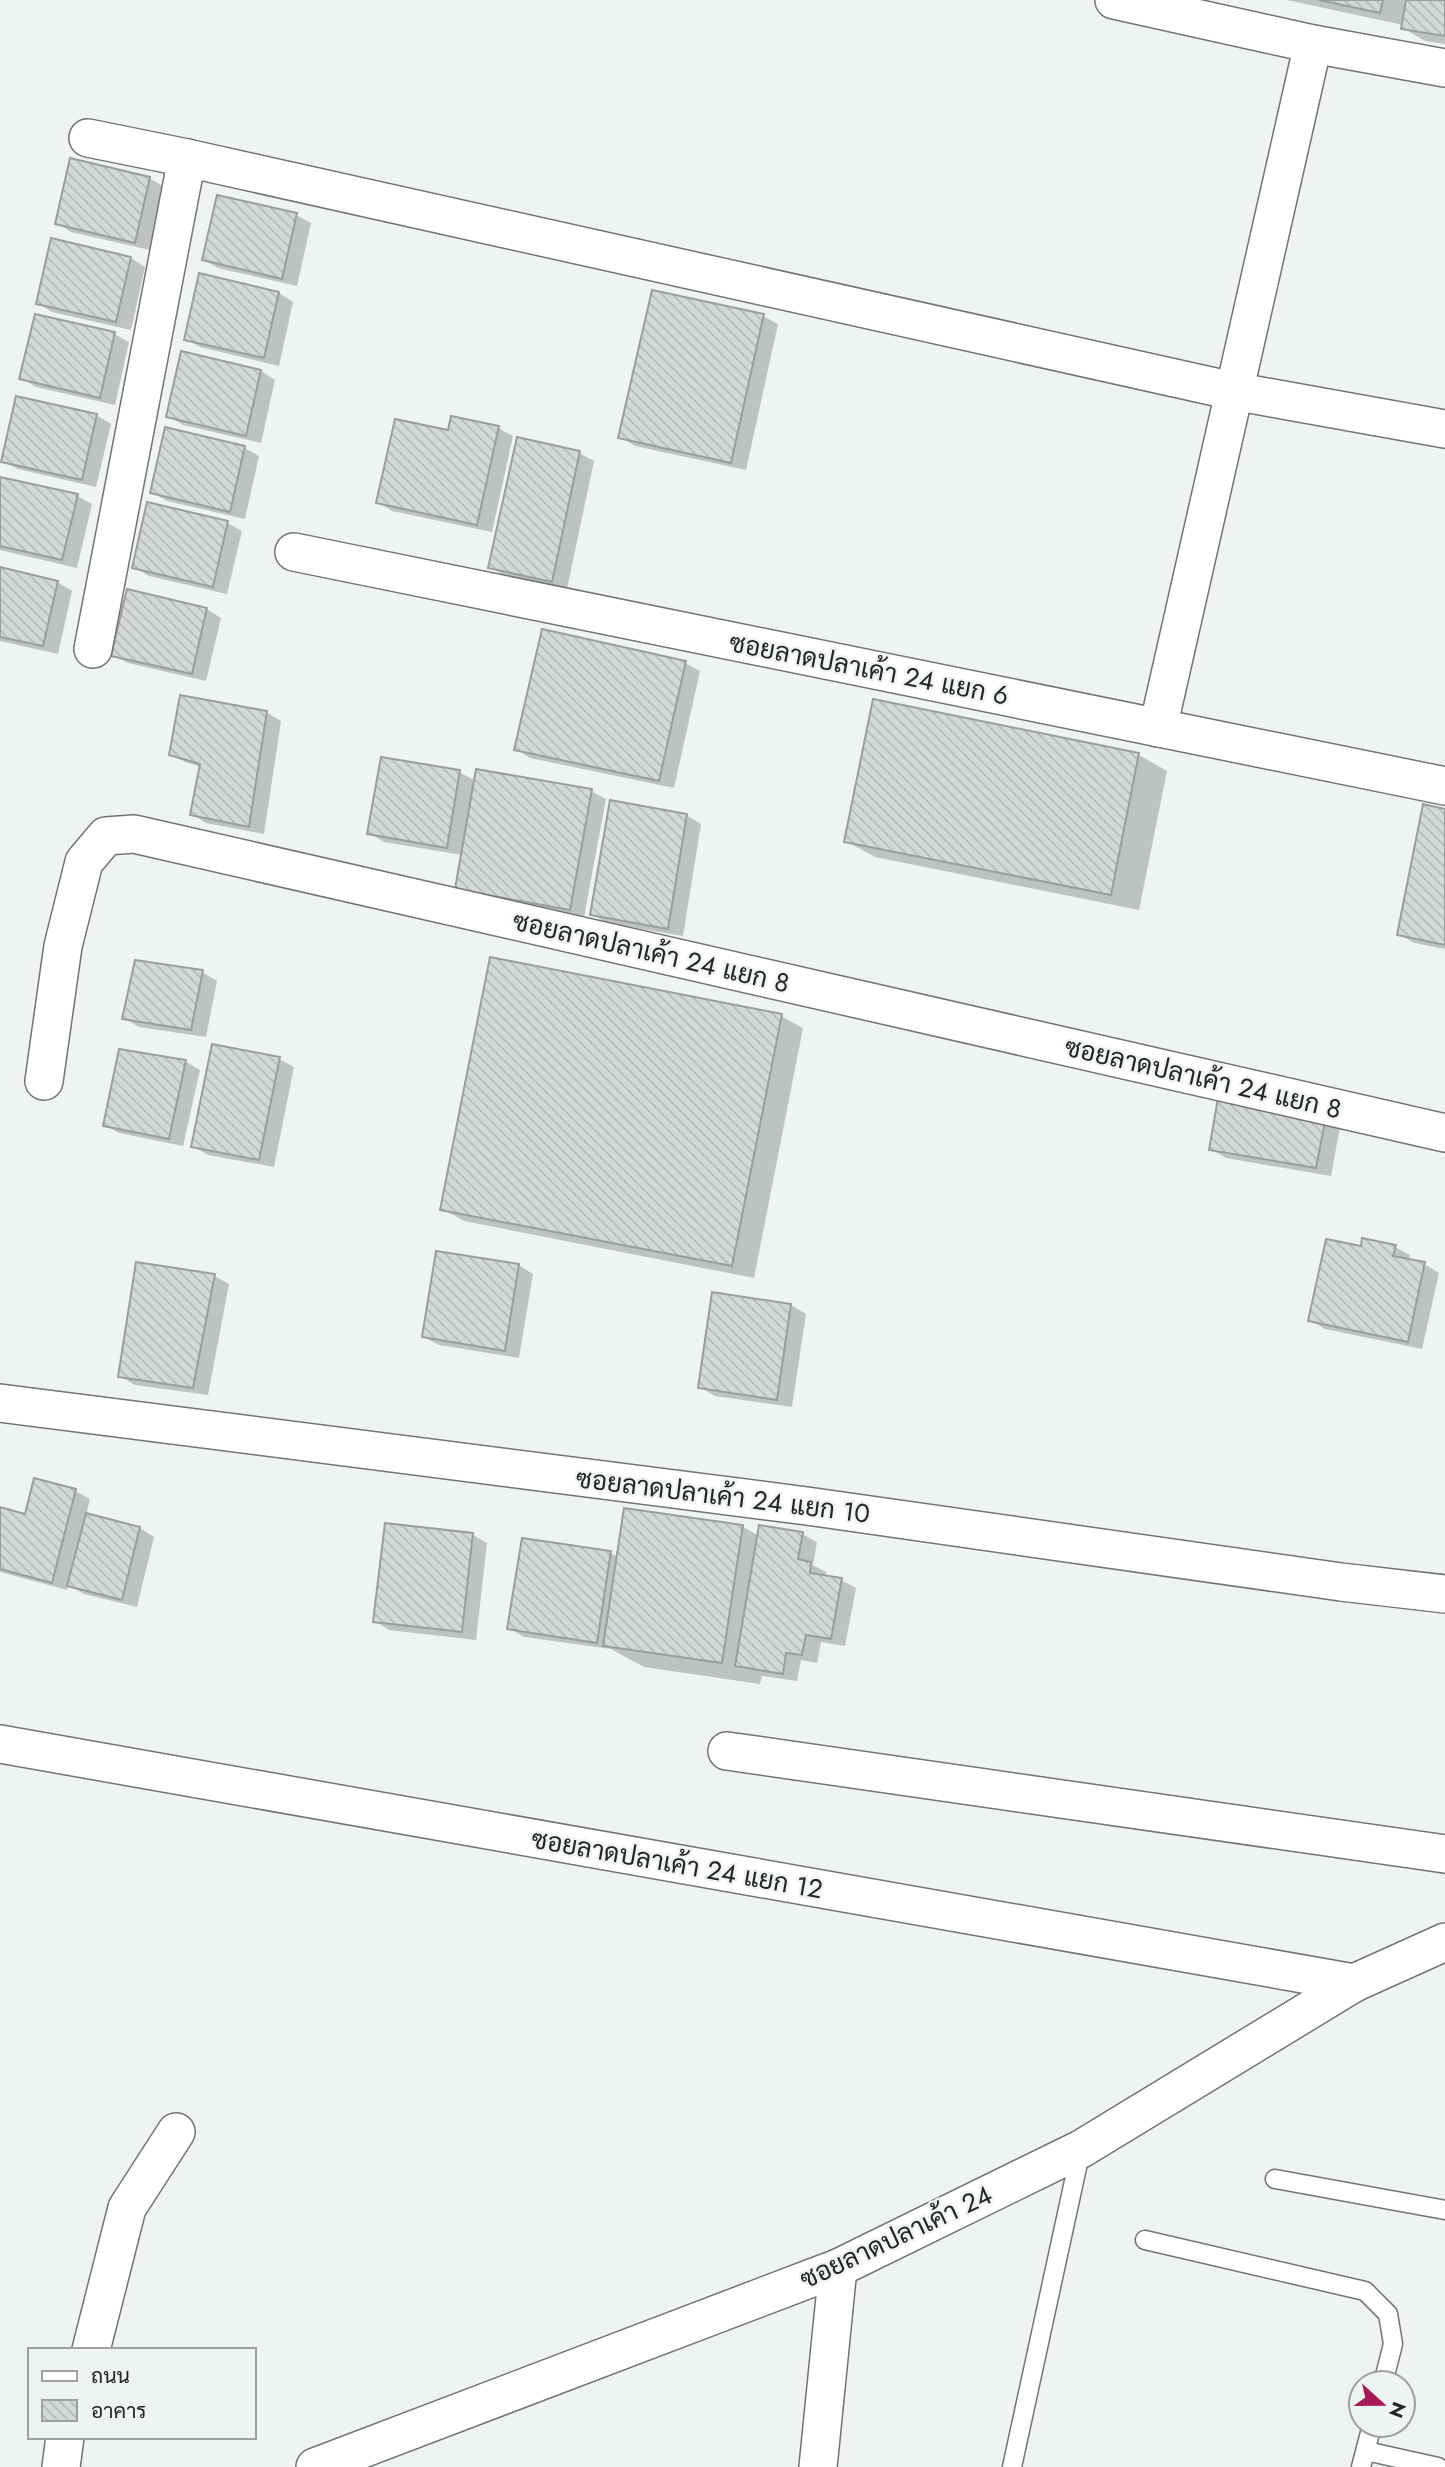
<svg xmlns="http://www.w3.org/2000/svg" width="1445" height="2467" font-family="Jost,Sarabun,sans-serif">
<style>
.shadow{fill:#0003}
.building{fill:url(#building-back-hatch);stroke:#9a9e9c;stroke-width:2}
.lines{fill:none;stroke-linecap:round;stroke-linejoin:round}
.lane-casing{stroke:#717573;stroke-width:21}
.street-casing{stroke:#717573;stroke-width:40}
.lane{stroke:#fff;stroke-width:18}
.street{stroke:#fff;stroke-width:37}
.labels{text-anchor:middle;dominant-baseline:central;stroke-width:5;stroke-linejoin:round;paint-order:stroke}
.street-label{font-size:26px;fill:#242525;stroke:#eff4f1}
</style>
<defs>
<pattern id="building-back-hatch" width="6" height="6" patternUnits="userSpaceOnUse" patternTransform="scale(1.75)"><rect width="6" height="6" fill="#d4d8d6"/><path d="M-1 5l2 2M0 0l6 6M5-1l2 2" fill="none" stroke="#b6b9b8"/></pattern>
</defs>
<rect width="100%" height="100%" fill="#eff4f1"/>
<!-- shadow -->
<g class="shadow">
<path d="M1287,0H1445V44L1425,41L1403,28V25Z"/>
<path d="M149,178L164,187L150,250L71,232L57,223Z"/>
<path d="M296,215L311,223L297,286L218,268L204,260Z"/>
<path d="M131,258L145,267L131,330L52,312L38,303Z"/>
<path d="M200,275L279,293L293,302L279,366L200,347L186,339Z"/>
<path d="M763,316L778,324L746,470L635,446L620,437Z"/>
<path d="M114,334L129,342L115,405L36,387L21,378Z"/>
<path d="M261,371L275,380L261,443L183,425L168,416Z"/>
<path d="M96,415L111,424L96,487L18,469L3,461Z"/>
<path d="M498,428L513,436L492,532L392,511L378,502L449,433Z"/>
<path d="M166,430L245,448L259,456L245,519L167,501L152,492Z"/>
<path d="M579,453L594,461L567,589L505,576L490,567Z"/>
<path d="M0,479L77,496L92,504L77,568L0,550Z"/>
<path d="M227,523L242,531L227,594L149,576L134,567Z"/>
<path d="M0,569L57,582L72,591L58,654L0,641Z"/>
<path d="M206,609L221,618L206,681L128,663L113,655Z"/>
<path d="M685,663L700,671L674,788L530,758L516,749Z"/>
<path d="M266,712L281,721L264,834L206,823L192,814L201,767L185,762L171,754Z"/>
<path d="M1139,755L1167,771L1139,910L875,857L846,841Z"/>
<path d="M459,772L476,781L591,791L606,799L584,917L471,897L457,888L462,855L384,842L369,833Z"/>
<path d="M1445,811V949L1414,943L1399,934Z"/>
<path d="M686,815L701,824L683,936L607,923L592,914Z"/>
<path d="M202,972L217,981L206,1037L139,1027L124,1018Z"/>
<path d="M781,1016L803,1028L754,1278L464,1221L442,1209Z"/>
<path d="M279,1059L294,1067L274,1167L208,1155L193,1146Z"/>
<path d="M185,1061L200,1070L183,1146L119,1133L105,1125Z"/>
<path d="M1325,1119L1340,1127L1331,1176L1226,1158L1211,1149Z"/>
<path d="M1395,1247L1410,1255L1409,1261L1424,1264L1439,1273L1422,1349L1325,1329L1310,1320L1362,1248Z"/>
<path d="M518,1265L533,1274L519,1358L439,1345L424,1337Z"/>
<path d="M214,1276L229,1284L208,1395L135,1385L120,1376Z"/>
<path d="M714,1294L791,1305L806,1314L792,1407L715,1396L700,1387Z"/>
<path d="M75,1491L90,1499L86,1515L140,1528L154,1537L137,1607L84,1594L68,1585L67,1590L0,1572V1509L26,1516Z"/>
<path d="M742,1526L759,1536L802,1534L817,1542L813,1565L826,1572L825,1577L841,1580L856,1588L845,1646L821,1642L817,1663L801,1660L797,1681L762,1676L760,1684L644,1667L611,1649L524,1637L509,1628L610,1553L618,1557Z"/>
<path d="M473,1535L487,1543L476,1640L389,1630L375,1621Z"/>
</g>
<!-- building -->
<g class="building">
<path d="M1319,0H1383L1380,13Z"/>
<path d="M1406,0H1445V36L1401,29Z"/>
<path d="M70,158L150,177L135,243L55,224Z"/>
<path d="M217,195L297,213L282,279L202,260Z"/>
<path d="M51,238L131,257L116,322L36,304Z"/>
<path d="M199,273L279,292L264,358L184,340Z"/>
<path d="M652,290L764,314L731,463L618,438Z"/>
<path d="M35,314L115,332L100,398L19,379Z"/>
<path d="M181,351L261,370L246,436L166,417Z"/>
<path d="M16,396L97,414L82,480L1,462Z"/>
<path d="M451,416L499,426L477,525L376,503L395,419L448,430Z"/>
<path d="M165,427L245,446L230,512L150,493Z"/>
<path d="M517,437L580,451L552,582L488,568Z"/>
<path d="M0,477L78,494L62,560L0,546Z"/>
<path d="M147,502L228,521L213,587L132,568Z"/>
<path d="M0,567L58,581L43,646L0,637Z"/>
<path d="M127,589L207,608L192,674L111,656Z"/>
<path d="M542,629L686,661L659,781L514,750Z"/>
<path d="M180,695L267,711L249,827L190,815L200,764L169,755Z"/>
<path d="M873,699L1139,753L1111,895L844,842Z"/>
<path d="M381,757L460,770L447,848L367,834Z"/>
<path d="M476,769L592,789L570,910L455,889Z"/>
<path d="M610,800L687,814L668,929L590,915Z"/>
<path d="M1423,804L1445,809V945L1397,935Z"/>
<path d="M490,957L782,1014L732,1266L440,1210Z"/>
<path d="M135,960L203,970L191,1030L122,1019Z"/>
<path d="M212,1044L280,1057L259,1160L191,1147Z"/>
<path d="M119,1049L186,1060L169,1139L103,1126Z"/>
<path d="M1218,1098L1326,1117L1316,1168L1209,1150Z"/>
<path d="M1362,1238L1396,1245L1393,1256L1425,1262L1408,1342L1308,1321L1326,1239L1361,1246Z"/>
<path d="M436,1251L519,1264L505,1351L422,1337Z"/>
<path d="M136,1262L215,1274L193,1388L118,1377Z"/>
<path d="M712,1292L791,1304L777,1400L698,1388Z"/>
<path d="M34,1478L76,1489L52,1583L0,1569V1507L25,1514Z"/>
<path d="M624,1508L743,1525L722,1663L603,1646Z"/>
<path d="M86,1513L140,1527L122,1600L67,1586Z"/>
<path d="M385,1523L473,1533L462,1632L373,1622Z"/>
<path d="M759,1525L803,1532L798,1559L811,1562L810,1573L842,1578L831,1639L806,1635L802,1655L786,1653L783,1674L735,1666Z"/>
<path d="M522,1538L611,1551L597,1643L507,1629Z"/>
</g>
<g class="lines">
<defs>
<g id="lane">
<path d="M1275,2179L1445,2210"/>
<path d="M1145,2240L1365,2291L1388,2314L1393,2344L1383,2383"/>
<path d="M1366,2451L1438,2467"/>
<path d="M1012,2467L1081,2149"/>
<path d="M1361,2467L1372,2425"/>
</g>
<g id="street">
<path d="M1114,0L1313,44L1445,68"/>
<path d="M88,138L187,158L1233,391L1445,429"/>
<path d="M294,552L1445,786"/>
<path d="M93,649L187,158"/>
<path d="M1158,728L1313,44"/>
<path d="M44,1081L63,946L84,862L106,836L134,834L1445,1133"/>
<path d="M0,1403L807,1506L1341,1582L1445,1594"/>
<path d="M0,1744L1354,1983"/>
<path d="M727,1751L1445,1854"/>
<path d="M91,2350L127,2208L176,2132"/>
<path d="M61,2467L65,2437"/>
<path d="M315,2467L838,2268L1081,2149L1354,1983L1445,1942"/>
<path d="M818,2467L838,2268"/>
</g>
</defs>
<!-- lane casing -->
<use href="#lane" class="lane-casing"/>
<!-- street casing -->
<use href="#street" class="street-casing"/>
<!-- lane -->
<use href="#lane" class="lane"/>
<!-- street -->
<use href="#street" class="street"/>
</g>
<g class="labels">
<!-- street labels -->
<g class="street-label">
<text transform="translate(869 669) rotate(11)">ซอยลาดปลาเค้า 24 แยก 6</text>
<text transform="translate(651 952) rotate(13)">ซอยลาดปลาเค้า 24 แยก 8</text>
<text transform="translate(1203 1078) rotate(13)">ซอยลาดปลาเค้า 24 แยก 8</text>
<text transform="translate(723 1496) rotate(7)">ซอยลาดปลาเค้า 24 แยก 10</text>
<text transform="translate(677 1864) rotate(10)">ซอยลาดปลาเค้า 24 แยก 12</text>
<text transform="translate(896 2237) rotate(-25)">ซอยลาดปลาเค้า 24</text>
</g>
</g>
<!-- legend -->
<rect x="28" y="2348" width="228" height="91" fill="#eff4f1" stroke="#9ea19f" stroke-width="2"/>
<rect x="42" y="2371" width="35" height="10" fill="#ffffff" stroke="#9ea19f" stroke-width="2"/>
<text x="91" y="2383" font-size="21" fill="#242525">ถนน</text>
<rect x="42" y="2400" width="35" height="21" fill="url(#building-back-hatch)" stroke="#9ea19f" stroke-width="2"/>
<text x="91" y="2418" font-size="21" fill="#242525">อาคาร</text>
<!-- north arrow -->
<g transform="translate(1382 2404) rotate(111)"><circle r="33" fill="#eff4f1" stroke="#9ea19f" stroke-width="2"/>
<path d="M0-5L12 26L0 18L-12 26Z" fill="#a91956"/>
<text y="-10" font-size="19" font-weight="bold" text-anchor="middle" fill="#242525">N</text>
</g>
</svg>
